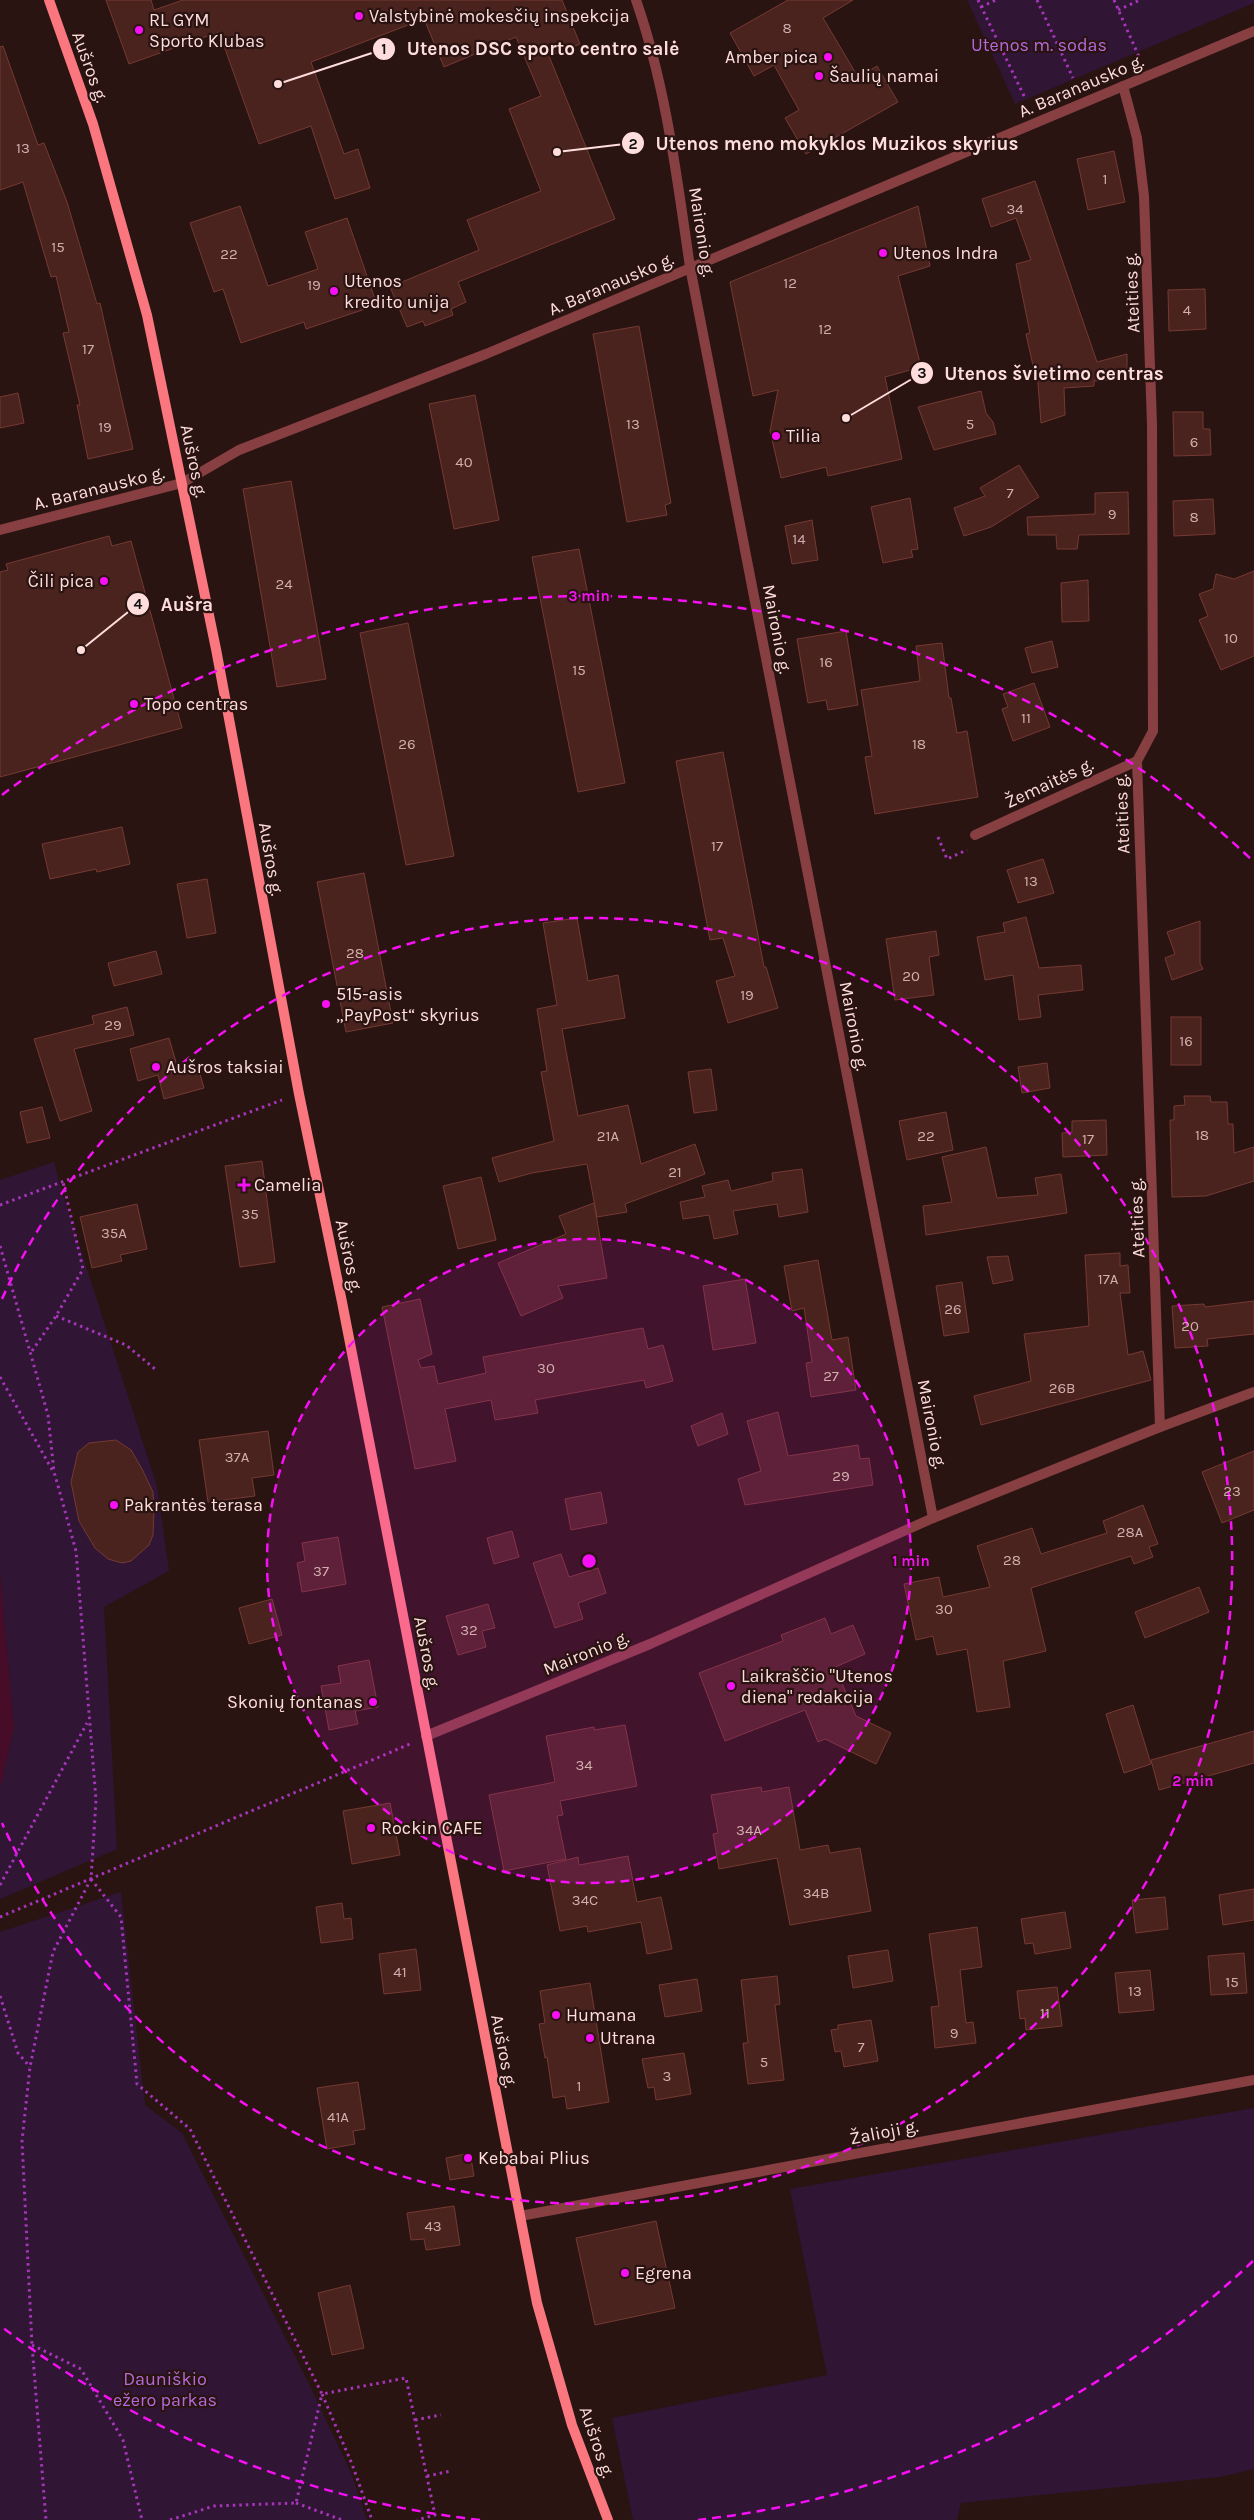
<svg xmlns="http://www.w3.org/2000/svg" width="1254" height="2520" font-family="Karla,sans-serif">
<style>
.green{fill:#301534}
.water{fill:#470d28}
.building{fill:#4a231f;stroke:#753932}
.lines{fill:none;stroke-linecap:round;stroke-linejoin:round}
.path{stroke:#a535b8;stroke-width:3;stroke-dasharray:2.5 4;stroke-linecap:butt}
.street{stroke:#873f42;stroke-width:10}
.secondary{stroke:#fa777f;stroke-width:10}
.ring{fill:none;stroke:#f610f3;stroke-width:2.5;stroke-dasharray:9 6}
.poi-dot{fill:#f610f3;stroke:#2a1412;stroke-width:2}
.labels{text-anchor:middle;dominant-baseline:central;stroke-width:4.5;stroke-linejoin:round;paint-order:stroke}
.number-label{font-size:15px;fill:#d1aead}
.poi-label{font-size:18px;fill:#fedddc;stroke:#2a1412;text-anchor:start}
.park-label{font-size:18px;fill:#b569dc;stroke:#2a1412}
.street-label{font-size:18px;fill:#fedddc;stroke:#2a1412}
.centre{fill:#f610f3;stroke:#2a1412;stroke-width:2.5}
.ring-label{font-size:15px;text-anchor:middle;font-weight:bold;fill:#f610f3;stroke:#2a1412;stroke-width:4.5;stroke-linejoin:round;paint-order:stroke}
.leader{fill:none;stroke:#fedddc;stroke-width:2}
.callout-dot{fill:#fedddc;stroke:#2a1412;stroke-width:2}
.mark-label{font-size:15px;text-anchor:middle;font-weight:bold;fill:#111}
.callout-label{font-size:19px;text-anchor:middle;font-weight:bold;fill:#fedddc;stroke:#2a1412;stroke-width:4.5;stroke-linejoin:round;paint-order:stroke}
</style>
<rect width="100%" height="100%" fill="#2a1412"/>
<!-- green -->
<g class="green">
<path d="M967,0H1254V3L1015,104Z"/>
<path d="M54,1162L62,1192L157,1486L169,1571L104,1607L117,1849L0,1899V1789L14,1728L0,1573V1180Z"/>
<path d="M121,1892L145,2105L182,2133L310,2386L351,2473L367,2520H0V1932Z"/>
<path d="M1254,2108V2469L1220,2477L961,2503L957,2520H633L612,2418L827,2375L790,2189Z"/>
</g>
<!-- water -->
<path class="water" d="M0,1573L14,1728L0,1789Z"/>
<!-- building -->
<g class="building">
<path d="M106,0H151L154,10L183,0H562L580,44L549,56L615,219L458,282L466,302L451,309L453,315L425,326L423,321L407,327L390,287L479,250L467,220L541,191L509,109L541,96L516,37L444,67L424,19L311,62L344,154L358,149L370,188L335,199L311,126L259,144L219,32L129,64Z"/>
<path d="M788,0H853L823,18L858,77L877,66L898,102L806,154L785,118L799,110L774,65L754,76L730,33Z"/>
<path d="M3,46L38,145L44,143L67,202L97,304L100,303L133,449L88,459L77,405H80L63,333L69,332L56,276L51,277L23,182L0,190V47Z"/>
<path d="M1114,151L1125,202L1088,210L1077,159Z"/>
<path d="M1035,181L1097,362L1127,354V379L1094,381V386L1064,388L1065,415L1041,423L1037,370H1034L1026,334L1030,333L1016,264L1031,260L1016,218L991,227L982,199Z"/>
<path d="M240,206L268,286L318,269L305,232L347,218L377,305L306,329L304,322L241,343L223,289L214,292L190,223Z"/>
<path d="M918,206L930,266L898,276L921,367L885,377L902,459L828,476L826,467L781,478L770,431L778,390L753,396L730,282Z"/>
<path d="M1205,289L1206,329L1169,331L1168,290Z"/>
<path d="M639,326L671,503L665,505L667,515L627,522L593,334Z"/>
<path d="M981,391L986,413L993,422L996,434L934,450L918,407Z"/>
<path d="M18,393L24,423L0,428V397Z"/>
<path d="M475,395L499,520L454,529L429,404Z"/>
<path d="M1173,412H1203V429H1210L1211,455L1174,456Z"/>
<path d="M1019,465L1039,497L991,527L964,536L954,508L985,496L980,488Z"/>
<path d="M291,481L326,679L277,687L243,489Z"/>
<path d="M1128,492L1129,534L1079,535L1077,549H1057L1056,535H1028L1027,517L1095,514V493Z"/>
<path d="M910,498L918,549L911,550L913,557L883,563L871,507Z"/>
<path d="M1213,499L1215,534L1174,536L1173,501Z"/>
<path d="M812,520L818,560L792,564L785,526Z"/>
<path d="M109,536L112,546L131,541L182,728L0,777V572L8,570L6,564Z"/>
<path d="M579,549L625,783L578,792L532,557Z"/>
<path d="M1254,571V656L1221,670L1199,620L1208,616L1199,594L1213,589L1216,574L1234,579Z"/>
<path d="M1088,580L1089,621L1062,622L1061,583Z"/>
<path d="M408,623L454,856L406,865L360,633Z"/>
<path d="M846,631L858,705L828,710L826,700L808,703L797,639Z"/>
<path d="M1052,641L1058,667L1032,673L1025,648Z"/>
<path d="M942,643L949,698H951L957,733L967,731L978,797L875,814L865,757L872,756L861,690L920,681L916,646Z"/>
<path d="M1034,683L1050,727L1013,741L1002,709L1008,707L1003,694Z"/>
<path d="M723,752L764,967H766L778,1008L728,1023L716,981L735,976L723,938L710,940L676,761Z"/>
<path d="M122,827L130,864L97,872L96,869L50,879L42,844Z"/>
<path d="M1043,859L1054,893L1018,903L1007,870Z"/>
<path d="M364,873L393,1023L346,1032L317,882Z"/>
<path d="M207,879L216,933L187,938L177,884Z"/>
<path d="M1026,917L1039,968L1081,965L1083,990L1038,995L1041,1017L1019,1020L1013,975L985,980L977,937L1005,932L1003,923Z"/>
<path d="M577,918L588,981L618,975L625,1018L562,1029L578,1116L628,1105L641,1164L695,1144L705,1174L625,1204L627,1212L597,1217L587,1164L532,1173L499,1182L492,1158L554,1141L541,1072L547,1071L537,1009L557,1005L543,923Z"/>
<path d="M1200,921V963L1203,969L1172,980L1165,958L1175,954L1167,932Z"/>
<path d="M936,931L939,955L929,957L934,995L895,1000L886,939Z"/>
<path d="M156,951L162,974L114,986L108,963Z"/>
<path d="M127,1007L134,1035L74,1049L92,1111L60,1121L34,1039L94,1024L92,1016Z"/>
<rect x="1171" y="1017" width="30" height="48"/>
<path d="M169,1038L178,1069L197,1064L204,1088L164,1099L158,1075L138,1081L130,1049Z"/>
<path d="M1047,1063L1050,1088L1022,1093L1018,1067Z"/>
<path d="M711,1069L717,1110L694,1113L688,1072Z"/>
<path d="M1184,1096H1210L1211,1102H1227L1228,1124H1233L1234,1153L1254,1147V1181L1206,1196L1172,1197L1170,1120H1174V1106L1185,1105Z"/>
<path d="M42,1107L50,1138L27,1143L20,1112Z"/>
<path d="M946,1112L953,1150L907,1160L899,1121Z"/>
<path d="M1106,1120L1107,1155L1063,1157L1062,1133L1072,1132V1121Z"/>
<path d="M986,1147L997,1198L1038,1195L1035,1178L1061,1174L1067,1213L926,1235L923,1206L952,1202L942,1157Z"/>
<path d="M262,1161L275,1262L240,1267L225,1166Z"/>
<path d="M802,1169L808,1212L779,1217L777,1204L733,1211L738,1234L714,1239L709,1215L683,1219L680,1202L705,1197L702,1186L728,1180L731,1191L773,1181L772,1173Z"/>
<path d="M481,1177L496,1240L458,1249L443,1186Z"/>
<path d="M594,1203L607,1278L558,1286L563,1298L521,1316L498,1263L566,1234L559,1216Z"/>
<path d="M137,1204L147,1249L120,1255L122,1261L92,1268L80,1217Z"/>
<path d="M1120,1253V1266L1128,1265L1130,1293H1120L1128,1355L1143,1351L1151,1380L981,1425L974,1396L1031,1381L1024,1334L1089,1326L1085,1255Z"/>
<path d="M1008,1256L1013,1280L993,1284L987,1257Z"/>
<path d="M818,1260L832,1340L848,1337L856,1390L811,1397L806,1363L812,1362L804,1308L792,1311L784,1266Z"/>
<path d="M745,1279L756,1343L713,1350L703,1286Z"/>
<path d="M962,1282L969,1332L944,1336L936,1286Z"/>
<path d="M420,1299L432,1354L418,1360L421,1368L434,1366L438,1384L486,1373L483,1357L643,1328L648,1349L663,1345L673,1381L646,1388L644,1380L535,1400L538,1413L495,1420L491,1400L445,1409L456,1461L415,1469L382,1307Z"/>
<path d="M1254,1301V1334L1207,1339L1208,1346L1175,1348L1172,1306L1204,1304L1205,1307Z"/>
<path d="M778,1412L788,1456L858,1445L860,1459L869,1458L873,1485L745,1505L738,1479L761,1471L747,1421Z"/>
<path d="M722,1413L728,1434L698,1446L691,1426Z"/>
<path d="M268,1431L274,1475L252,1478L255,1496L208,1502L199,1440Z"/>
<path d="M116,1440L131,1450L142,1469L153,1492L154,1509L153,1535L149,1545L131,1561L122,1563L108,1559L95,1548L79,1521L71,1482L78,1452L89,1443Z"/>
<path d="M1254,1451V1510L1222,1523L1202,1472Z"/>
<path d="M601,1492L607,1523L571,1530L565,1499Z"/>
<path d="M1143,1505L1158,1544L1149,1547L1153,1557L1134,1564L1131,1556L1031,1588L1046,1651L1003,1661L1010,1707L977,1712L967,1649L937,1655L933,1636L916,1640L904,1584L939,1577L943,1597L990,1587L977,1546L1032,1528L1041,1554L1107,1533L1103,1521Z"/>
<path d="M512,1531L519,1557L494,1564L487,1538Z"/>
<path d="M338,1537L346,1584L302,1592L297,1563L305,1561L302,1543Z"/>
<path d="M561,1554L569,1577L598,1568L606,1593L578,1603L583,1619L555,1628L533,1563Z"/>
<path d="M1199,1587L1209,1612L1145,1638L1135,1612Z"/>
<path d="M272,1599L282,1635L249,1644L239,1608Z"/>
<path d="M488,1604L495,1628L482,1631L486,1647L458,1655L446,1616Z"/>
<path d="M825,1618L831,1634L853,1625L865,1654L835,1667L856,1716L891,1733L876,1764L825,1739L818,1742L805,1710L725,1741L699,1673L783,1641L781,1635Z"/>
<path d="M369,1660L378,1707L355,1711L358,1724L329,1730L321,1686L341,1683L338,1666Z"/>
<path d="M1133,1705L1151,1764L1124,1773L1106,1714Z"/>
<path d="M625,1725L637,1786L560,1801L563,1815L557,1816L566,1859L504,1871L489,1795L555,1782L546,1736L594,1727V1730Z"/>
<path d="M1254,1731V1763L1159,1790L1151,1760Z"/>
<path d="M761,1787L762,1792L789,1787L800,1850L828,1845L830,1853L860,1848L871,1911L790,1925L777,1858L719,1869L713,1834L718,1833L711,1795Z"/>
<path d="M390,1803L400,1855L352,1864L343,1811Z"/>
<path d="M628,1856L637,1902L661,1897L672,1949L647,1954L641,1922L588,1932L587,1926L560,1931L547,1865L578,1857L579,1865Z"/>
<path d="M1254,1889V1920L1223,1925L1219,1895Z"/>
<path d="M1165,1897L1168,1929L1136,1933L1132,1900Z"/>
<path d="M342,1903L344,1919L351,1918L353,1939L321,1943L316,1907Z"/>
<path d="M1065,1912L1071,1948L1035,1954L1033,1943L1025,1944L1021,1919Z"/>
<path d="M977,1927L982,1967L960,1970L966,2023L973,2022L976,2043L935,2048L931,2007L939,2006L929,1934Z"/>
<path d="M416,1949L421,1990L384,1994L379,1954Z"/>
<path d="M888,1950L893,1981L853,1988L848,1956Z"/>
<path d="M1244,1953L1247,1993L1211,1995L1208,1956Z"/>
<path d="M1150,1970L1154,2010L1119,2013L1115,1973Z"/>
<path d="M777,1976L780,2004L775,2005L784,2080L748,2084L743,2043H748L741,1980Z"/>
<path d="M697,1979L702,2011L665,2017L659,1985Z"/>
<path d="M590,1983L609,2102L567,2109L565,2096L553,2098L547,2057L545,2058L539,2024L545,2023L540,1991Z"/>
<path d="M1057,1987L1062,2026L1026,2030L1025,2018L1020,2019L1017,1991Z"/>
<path d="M871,2020L878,2061L844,2067L841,2051L835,2052L831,2030L838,2029V2025Z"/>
<path d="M684,2053L691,2094L656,2100L654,2087L648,2088L642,2059Z"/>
<path d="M358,2082L365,2129L353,2131L355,2144L327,2149L317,2088Z"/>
<path d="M470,2153L474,2176L450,2180L446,2158Z"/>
<path d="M454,2206L460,2245L426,2250L424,2239L411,2240L407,2213Z"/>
<path d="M656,2221L675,2308L595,2325L576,2238Z"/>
<path d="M350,2285L364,2348L332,2355L318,2293Z"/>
</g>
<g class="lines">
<!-- path -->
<g class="path">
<path d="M978,0L1025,98"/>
<path d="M1037,0L1073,78"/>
<path d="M1114,0L1140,59"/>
<path d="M981,7L996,0"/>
<path d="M1118,10L1140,0"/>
<path d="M938,837L947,859L967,850"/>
<path d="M0,1205L282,1100"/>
<path d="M0,1246L48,1415L54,1472"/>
<path d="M56,1316L126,1345L155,1369"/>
<path d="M32,1351L56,1316L83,1269L63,1182"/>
<path d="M0,1377L55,1475L76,1551L96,1800L91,1879L53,1952L30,2067L22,2141L32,2345L46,2520"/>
<path d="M91,1879L121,1917L137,2084L190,2129L322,2394L406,2378L435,2515L417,2520"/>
<path d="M0,1885L87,1723"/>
<path d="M0,1917L410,1744"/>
<path d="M0,1996L18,2053L30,2067"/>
<path d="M32,2345L81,2369L123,2440L142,2520"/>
<path d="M415,2420L441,2415"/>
<path d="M427,2476L451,2471"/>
<path d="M296,2503L342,2520"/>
<path d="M170,2520L214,2506L296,2503L322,2394L352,2464L372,2520"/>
</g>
<!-- street -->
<g class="street">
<path d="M636,0C666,86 677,178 690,267L933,1518"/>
<path d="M1123,86L1137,138L1144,196L1152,424L1153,731L1137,761L1160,1427"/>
<path d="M0,530L182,483L239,450L486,354L1254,31"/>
<path d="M975,835L1137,761"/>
<path d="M426,1736L650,1644L933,1518L1160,1427L1254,1392"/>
<path d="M520,2216L1254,2080"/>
</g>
<!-- secondary -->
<path class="secondary" d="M49,0L93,124L147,315L216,649L299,1094L342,1302L537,2303L572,2425L608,2520"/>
</g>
<!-- distance rings -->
<circle cx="589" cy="1561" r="322" fill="#f610f3" fill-opacity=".12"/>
<g class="ring">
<circle cx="589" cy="1561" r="322"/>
<path d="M2 1299A643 643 0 1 1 2 1823"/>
<path d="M1253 2261A965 965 0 0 1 698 2520M480 2520A965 965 0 0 1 2 2327M2 795A965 965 0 0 1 1253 861"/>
</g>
<!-- markers -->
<g class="poi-dot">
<circle cx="359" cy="16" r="5"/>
<circle cx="139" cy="30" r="5"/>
<circle cx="828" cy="57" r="5"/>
<circle cx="819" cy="76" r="5"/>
<circle cx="883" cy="253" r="5"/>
<circle cx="334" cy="291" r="5"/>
<circle cx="776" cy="436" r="5"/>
<circle cx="104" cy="581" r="5"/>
<circle cx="134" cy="704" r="5"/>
<circle cx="326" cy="1004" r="5"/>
<circle cx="156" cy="1067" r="5"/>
<path d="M241.5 1177.5h5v5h5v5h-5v5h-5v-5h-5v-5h5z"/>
<circle cx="114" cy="1505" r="5"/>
<circle cx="731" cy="1686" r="5"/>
<circle cx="373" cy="1702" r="5"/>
<circle cx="371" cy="1828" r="5"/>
<circle cx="556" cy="2015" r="5"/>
<circle cx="590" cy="2038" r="5"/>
<circle cx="468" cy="2158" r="5"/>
<circle cx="625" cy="2273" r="5"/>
</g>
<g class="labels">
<!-- number labels -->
<g class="number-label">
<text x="787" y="28">8</text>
<text x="23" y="148">13</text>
<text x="1105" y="179">1</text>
<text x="1015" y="209">34</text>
<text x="58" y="247">15</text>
<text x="229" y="254">22</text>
<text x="790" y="283">12</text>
<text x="314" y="285">19</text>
<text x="1187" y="310">4</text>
<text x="825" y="329">12</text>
<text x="88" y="349">17</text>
<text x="633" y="424">13</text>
<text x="970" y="424">5</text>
<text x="105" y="427">19</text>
<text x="1194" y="442">6</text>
<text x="464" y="462">40</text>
<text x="1010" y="493">7</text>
<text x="1112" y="514">9</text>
<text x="1194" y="517">8</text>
<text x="799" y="539">14</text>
<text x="284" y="584">24</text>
<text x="1231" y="638">10</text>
<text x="826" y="662">16</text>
<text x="579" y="670">15</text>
<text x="1026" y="718">11</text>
<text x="407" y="744">26</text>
<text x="919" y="744">18</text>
<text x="717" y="846">17</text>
<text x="1031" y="881">13</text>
<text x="355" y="953">28</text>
<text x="911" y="976">20</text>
<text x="747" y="995">19</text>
<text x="113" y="1025">29</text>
<text x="1186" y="1041">16</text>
<text x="1202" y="1135">18</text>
<text x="608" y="1136">21A</text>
<text x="926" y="1136">22</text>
<text x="1088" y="1139">17</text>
<text x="675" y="1172">21</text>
<text x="250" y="1214">35</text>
<text x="114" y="1233">35A</text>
<text x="1108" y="1279">17A</text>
<text x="953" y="1309">26</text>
<text x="1190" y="1326">20</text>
<text x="546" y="1368">30</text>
<text x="831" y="1376">27</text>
<text x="1062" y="1388">26B</text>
<text x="237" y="1457">37A</text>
<text x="841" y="1476">29</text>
<text x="1232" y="1491">23</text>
<text x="1130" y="1532">28A</text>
<text x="1012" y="1560">28</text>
<text x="321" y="1571">37</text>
<text x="944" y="1609">30</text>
<text x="469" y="1630">32</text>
<text x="584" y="1765">34</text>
<text x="749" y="1830">34A</text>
<text x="816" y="1893">34B</text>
<text x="585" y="1900">34C</text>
<text x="400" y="1972">41</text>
<text x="1232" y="1982">15</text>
<text x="1135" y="1991">13</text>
<text x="1045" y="2013">11</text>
<text x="954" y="2033">9</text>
<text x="861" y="2047">7</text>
<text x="764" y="2062">5</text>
<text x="667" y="2076">3</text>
<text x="579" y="2086">1</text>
<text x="338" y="2117">41A</text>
<text x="433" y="2226">43</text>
</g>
<!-- poi labels -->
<g class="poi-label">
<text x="369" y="16">Valstybinė mokesčių inspekcija</text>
<text x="149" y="20">RL GYM<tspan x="149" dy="21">Sporto Klubas</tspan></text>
<text x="818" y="57" text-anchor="end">Amber pica</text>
<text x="829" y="76">Šaulių namai</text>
<text x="893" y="253">Utenos Indra</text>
<text x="344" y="281">Utenos<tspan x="344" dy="21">kredito unija</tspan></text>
<text x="786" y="436">Tilia</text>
<text x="94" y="581" text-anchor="end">Čili pica</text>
<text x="144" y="704">Topo centras</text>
<text x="336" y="994">515-asis<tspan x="336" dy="21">„PayPost“ skyrius</tspan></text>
<text x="166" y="1067">Aušros taksiai</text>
<text x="254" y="1185">Camelia</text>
<text x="124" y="1505">Pakrantės terasa</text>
<text x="741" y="1676">Laikraščio "Utenos<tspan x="741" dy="21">diena" redakcija</tspan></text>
<text x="363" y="1702" text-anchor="end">Skonių fontanas</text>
<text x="381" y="1828">Rockin CAFE</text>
<text x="566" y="2015">Humana</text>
<text x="600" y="2038">Utrana</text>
<text x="478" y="2158">Kebabai Plius</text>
<text x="635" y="2273">Egrena</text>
</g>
<!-- park labels -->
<g class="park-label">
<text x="1039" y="45">Utenos m. sodas</text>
<text x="165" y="2379">Dauniškio<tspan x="165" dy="21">ežero parkas</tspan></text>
</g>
<!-- street labels -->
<g class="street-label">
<text transform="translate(90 67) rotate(70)">Aušros g.</text>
<text transform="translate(1081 86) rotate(-23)">A. Baranausko g.</text>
<text transform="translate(702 232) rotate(81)">Maironio g.</text>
<text transform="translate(611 284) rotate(-23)">A. Baranausko g.</text>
<text transform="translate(1132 293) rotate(-92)">Ateities g.</text>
<text transform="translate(194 461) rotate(78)">Aušros g.</text>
<text transform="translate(99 488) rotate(-14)">A. Baranausko g.</text>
<text transform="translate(777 629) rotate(79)">Maironio g.</text>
<text transform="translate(1049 783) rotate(-25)">Žemaitės g.</text>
<text transform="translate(1122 814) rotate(-92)">Ateities g.</text>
<text transform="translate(271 859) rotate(80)">Aušros g.</text>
<text transform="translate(854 1026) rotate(79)">Maironio g.</text>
<text transform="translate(1137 1218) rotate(-92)">Ateities g.</text>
<text transform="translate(349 1256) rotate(78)">Aušros g.</text>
<text transform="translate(932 1424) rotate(79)">Maironio g.</text>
<text transform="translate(427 1653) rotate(79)">Aušros g.</text>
<text transform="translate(586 1653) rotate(-22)">Maironio g.</text>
<text transform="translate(504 2051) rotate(79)">Aušros g.</text>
<text transform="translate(884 2132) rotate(-11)">Žalioji g.</text>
<text transform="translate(597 2442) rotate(71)">Aušros g.</text>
</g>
</g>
<circle cx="589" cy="1561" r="8" class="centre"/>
<g class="ring-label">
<text x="589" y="601">3 min</text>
<text x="911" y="1566">1 min</text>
<text x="1193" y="1786">2 min</text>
</g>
<!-- callouts -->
<path class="leader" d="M278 84L384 49M557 152L633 143M846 418L922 373M81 650L138 604"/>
<g class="callout-dot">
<circle cx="278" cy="84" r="5"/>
<circle cx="557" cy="152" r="5"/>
<circle cx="846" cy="418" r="5"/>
<circle cx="81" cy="650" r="5"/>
<circle cx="384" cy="49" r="12"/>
<circle cx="633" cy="143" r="12"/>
<circle cx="922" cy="373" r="12"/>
<circle cx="138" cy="604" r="12"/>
</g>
<g class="mark-label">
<text x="384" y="54">1</text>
<text x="633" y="149">2</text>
<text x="922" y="378">3</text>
<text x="138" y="609">4</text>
</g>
<g class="callout-label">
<text x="543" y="55">Utenos DSC sporto centro salė</text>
<text x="837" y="150">Utenos meno mokyklos Muzikos skyrius</text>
<text x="1054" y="380">Utenos švietimo centras</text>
<text x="187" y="611">Aušra</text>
</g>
</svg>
